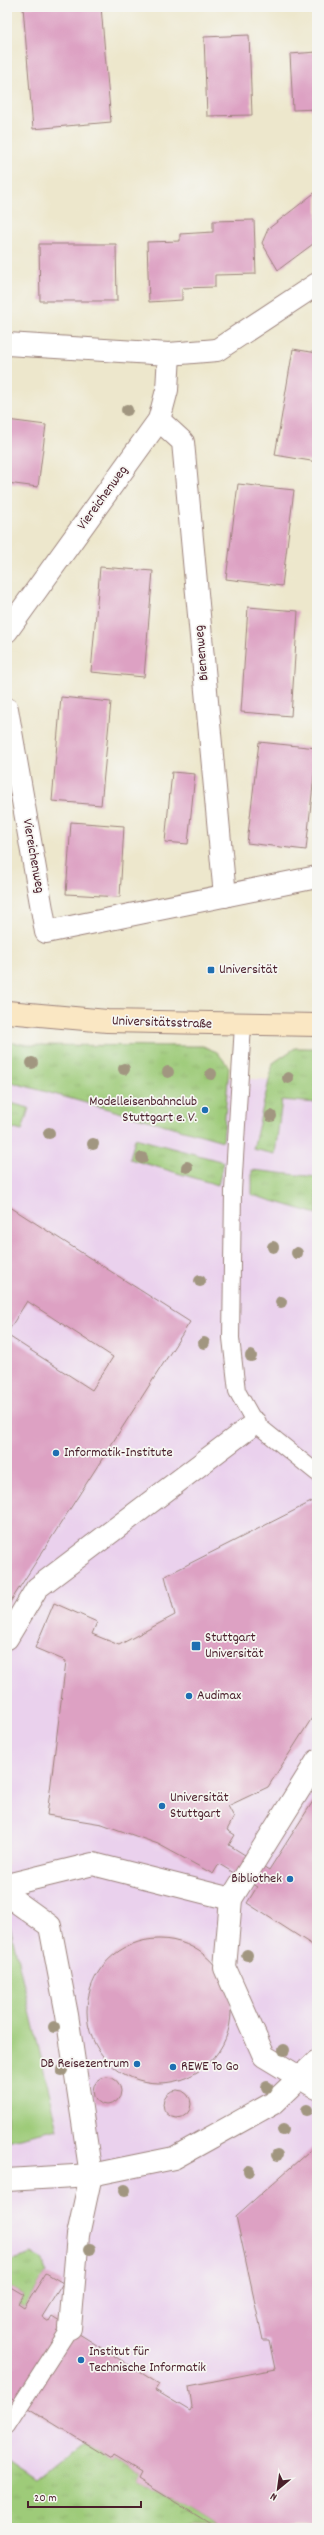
<svg xmlns="http://www.w3.org/2000/svg" width="324" height="2535" font-family="Dekko,sans-serif">
<style>
.built{fill:#ead1ed}
.grass{fill:url(#grass-tufts);stroke:#747552}
.park{fill:#9ecb79;stroke:#747552}
.building{fill:#dda1c3}
.lines{fill:none;stroke-linecap:round;stroke-linejoin:round}
.lane-casing{stroke:#9c837c;stroke-width:18}
.street-casing{stroke:#9c837c;stroke-width:24}
.secondary-casing{stroke:#9c837c;stroke-width:24}
.lane{stroke:#fff;stroke-width:16}
.street{stroke:#fff;stroke-width:22}
.secondary{stroke:#fae7c3;stroke-width:22}
.tree{fill:#a19680}
.poi-dot{fill:#1f6fb2;stroke:#f6f6f2;stroke-width:1.5}
.labels{text-anchor:middle;dominant-baseline:central;stroke-width:3.5;stroke-linejoin:round;paint-order:stroke}
.street-label{font-size:14px;fill:#4a1f2b;stroke:#f6f6f2}
.poi-label{font-size:14px;fill:#4a1f2b;stroke:#f6f6f2;text-anchor:start}
</style>
<defs>
<pattern id="grass-tufts" width="24" height="20" patternUnits="userSpaceOnUse"><rect width="24" height="20" fill="#9ecb79"/><path d="M3 7l-1-3M5 7V3M7 7l1-3M15 17l-1-3M17 17v-4M19 17l1-3" fill="none" stroke="#8aae69"/></pattern>
</defs>
<rect width="100%" height="100%" fill="#f6f6f2"/>
<filter id="ink" filterUnits="userSpaceOnUse"><feTurbulence type="fractalNoise" baseFrequency=".025" numOctaves="2"/><feDisplacementMap in="SourceGraphic" scale="8" xChannelSelector="R" yChannelSelector="G"/><feConvolveMatrix kernelMatrix="1 2 1 2 8 2 1 2 1" color-interpolation-filters="sRGB"/></filter>
<filter id="wash" filterUnits="userSpaceOnUse"><feTurbulence type="fractalNoise" baseFrequency=".012" numOctaves="4" result="noise"/><feDisplacementMap in="SourceGraphic" scale="16" xChannelSelector="R" yChannelSelector="G"/><feGaussianBlur stdDeviation="0.9" result="paint"/><feColorMatrix in="noise" values="0 0 0 0 0 0 0 0 0 0 0 0 0 0 0 0 0 1.4 0 .05"/><feComposite in="paint" operator="in"/></filter>
<g filter="url(#wash)">
<rect width="100%" height="100%" fill="#ede7cc"/>
<!-- built -->
<path class="built" d="M7,1060L42,1065L317,1083V2528H7Z"/>
<!-- grass -->
<g class="grass">
<path d="M7,1042L30,1045L203,1046L217,1052L229,1067L223,1141L7,1081Z"/>
<path d="M295,1048H317V1103L282,1100L275,1154L253,1149L273,1063Z"/>
<path d="M7,1102L29,1108L22,1131L7,1127Z"/>
<path d="M135,1138L224,1162L218,1185L130,1159Z"/>
<path d="M252,1170L317,1177V1214L252,1195Z"/>
<path d="M32,2254L43,2260L46,2273L24,2308L18,2304L24,2295L7,2285V2262Z"/>
<path d="M83,2442L111,2459L113,2456L141,2473L138,2479L217,2528H7L8,2461L36,2480Z"/>
</g>
<!-- park -->
<path class="park" d="M7,1914L58,2129L7,2141Z"/>
<g id="blocks">
<!-- building -->
<g class="building">
<path d="M23,7H101L111,122L33,129Z"/>
<path d="M249,35L252,115L207,116L204,37Z"/>
<path d="M317,52V109L293,110L290,54Z"/>
<path d="M317,191V241L278,270L262,243L268,229Z"/>
<path d="M254,220L256,274L215,275V287L182,288V300L149,302L147,242L180,241V234L213,232V221Z"/>
<path d="M39,244H116L117,301H40Z"/>
<path d="M293,349L317,353V462L275,455Z"/>
<path d="M7,420L46,425L38,487L7,483Z"/>
<path d="M238,484L294,490L282,586L226,579Z"/>
<path d="M100,567L153,571L144,677L91,672Z"/>
<path d="M248,607L298,611L291,716L241,712Z"/>
<path d="M61,697L111,702L101,805L52,801Z"/>
<path d="M259,742L317,748L306,850L247,843Z"/>
<path d="M172,772L195,774L188,844L165,842Z"/>
<path d="M71,822L124,826L120,897L66,894Z"/>
<path d="M7,1205L190,1322L7,1607V1524L10,1519L7,1517V1335L92,1390L113,1357L27,1301L7,1333Z"/>
<path d="M317,1499V1710L268,1787L228,1806L234,1817L227,1830L235,1835L229,1845L269,1870L317,1795V1948L247,1903L257,1887L219,1864L213,1874L158,1844L102,1824L47,1815L66,1661L35,1648L54,1603L97,1622L92,1634L119,1645L175,1615L165,1576Z"/>
<circle cx="159" cy="2011" r="72"/>
<circle cx="107" cy="2091" r="14"/>
<circle cx="177" cy="2104" r="14"/>
<path d="M317,2144V2528H217L138,2479L141,2473L113,2456L111,2459L7,2395V2285L24,2295L18,2304L24,2308L46,2273L63,2283L42,2317L49,2322L52,2317L159,2384L155,2390L190,2411L192,2407L189,2386L275,2369L269,2340H263L236,2216Z"/>
</g>
</g>
</g>
<g filter="url(#ink)">
<use href="#blocks" fill-opacity="0" stroke="#9c837c" stroke-width="1"/>
<g class="lines">
<defs>
<g id="lane">
<path d="M243,1025L233,1191L231,1338L237,1391L255,1423L317,1473"/>
<path d="M7,2426L70,2328"/>
</g>
<g id="street">
<path d="M7,344L169,354L217,350L317,284"/>
<path d="M159,420L183,442L225,896"/>
<path d="M7,631L159,420L167,390L169,354"/>
<path d="M7,709L46,932L317,877"/>
<path d="M7,1638L37,1588L255,1423"/>
<path d="M317,1761L231,1899L225,1968L264,2056L317,2088"/>
<path d="M7,1885L93,1864L231,1899"/>
<path d="M7,1895L50,1926L67,2015L91,2175L78,2235L70,2328"/>
<path d="M7,2180L91,2175L174,2158L273,2103L317,2061"/>
</g>
<path id="secondary" d="M7,1012L107,1021L317,1025"/>
</defs>
<!-- lane casing -->
<use href="#lane" class="lane-casing"/>
<!-- street casing -->
<use href="#street" class="street-casing"/>
<!-- secondary casing -->
<use href="#secondary" class="secondary-casing"/>
<!-- lane -->
<use href="#lane" class="lane"/>
<!-- street -->
<use href="#street" class="street"/>
<!-- secondary -->
<use href="#secondary" class="secondary"/>
</g>
<!-- trees -->
<g class="tree">
<circle cx="127" cy="410" r="6"/>
<circle cx="32" cy="1063" r="6"/>
<circle cx="124" cy="1069" r="6"/>
<circle cx="168" cy="1072" r="6"/>
<circle cx="211" cy="1074" r="6"/>
<circle cx="288" cy="1078" r="6"/>
<circle cx="271" cy="1116" r="6"/>
<circle cx="49" cy="1133" r="6"/>
<circle cx="93" cy="1144" r="6"/>
<circle cx="142" cy="1158" r="6"/>
<circle cx="187" cy="1167" r="6"/>
<circle cx="273" cy="1247" r="6"/>
<circle cx="297" cy="1253" r="6"/>
<circle cx="200" cy="1281" r="6"/>
<circle cx="281" cy="1302" r="6"/>
<circle cx="204" cy="1343" r="6"/>
<circle cx="251" cy="1356" r="6"/>
<circle cx="247" cy="1955" r="6"/>
<circle cx="54" cy="2027" r="6"/>
<circle cx="284" cy="2050" r="6"/>
<circle cx="62" cy="2070" r="6"/>
<circle cx="267" cy="2087" r="6"/>
<circle cx="307" cy="2110" r="6"/>
<circle cx="283" cy="2130" r="6"/>
<circle cx="277" cy="2155" r="6"/>
<circle cx="249" cy="2171" r="6"/>
<circle cx="125" cy="2190" r="6"/>
<circle cx="90" cy="2249" r="6"/>
</g>
</g>
<!-- markers -->
<g class="poi-dot">
<rect x="207" y="966" width="8" height="8" rx="2"/>
<circle cx="205" cy="1110" r="4"/>
<circle cx="56" cy="1453" r="4"/>
<rect x="191" y="1641" width="10" height="10" rx="2"/>
<circle cx="189" cy="1696" r="4"/>
<circle cx="162" cy="1806" r="4"/>
<circle cx="290" cy="1879" r="4"/>
<circle cx="137" cy="2064" r="4"/>
<circle cx="173" cy="2067" r="4"/>
<circle cx="81" cy="2360" r="4"/>
</g>
<g class="labels">
<!-- street labels -->
<g class="street-label">
<text transform="translate(103 498) rotate(-54)">Viereichenweg</text>
<text transform="translate(202 653) rotate(-95)">Bienenweg</text>
<text transform="translate(33 856) rotate(80)">Viereichenweg</text>
<text transform="translate(162 1023) rotate(2)">Universitätsstraße</text>
</g>
<!-- poi labels -->
<g class="poi-label">
<text x="219" y="970">Universität</text>
<text x="197" y="1102" text-anchor="end">Modelleisenbahnclub<tspan x="197" dy="16">Stuttgart e. V.</tspan></text>
<text x="64" y="1453">Informatik-Institute</text>
<text x="205" y="1638">Stuttgart<tspan x="205" dy="16">Universität</tspan></text>
<text x="197" y="1696">Audimax</text>
<text x="170" y="1798">Universität<tspan x="170" dy="16">Stuttgart</tspan></text>
<text x="282" y="1879" text-anchor="end">Bibliothek</text>
<text x="129" y="2064" text-anchor="end">DB Reisezentrum</text>
<text x="181" y="2067">REWE To Go</text>
<text x="89" y="2352">Institut für<tspan x="89" dy="16">Technische Informatik</tspan></text>
</g>
</g>
<!-- margin -->
<rect width="324" height="2535" fill="none" stroke="#f6f6f2" stroke-width="24"/>
<!-- north arrow -->
<g transform="translate(278 2489) rotate(209)" stroke="#f6f6f2" stroke-width="3" paint-order="stroke">
<path d="M0-3L7 15L0 10L-7 15Z" fill="#4a1f2b"/>
<text y="-6" font-size="11" font-weight="bold" text-anchor="middle" fill="#4a1f2b">N</text>
</g>
<!-- scale -->
<path d="M28 2501v6h113v-6" fill="none" stroke="#4a1f2b" stroke-width="2"/>
<text x="34" y="2501" font-size="12" fill="#4a1f2b" stroke="#f6f6f2" stroke-width="3" paint-order="stroke">20 m</text>
</svg>
